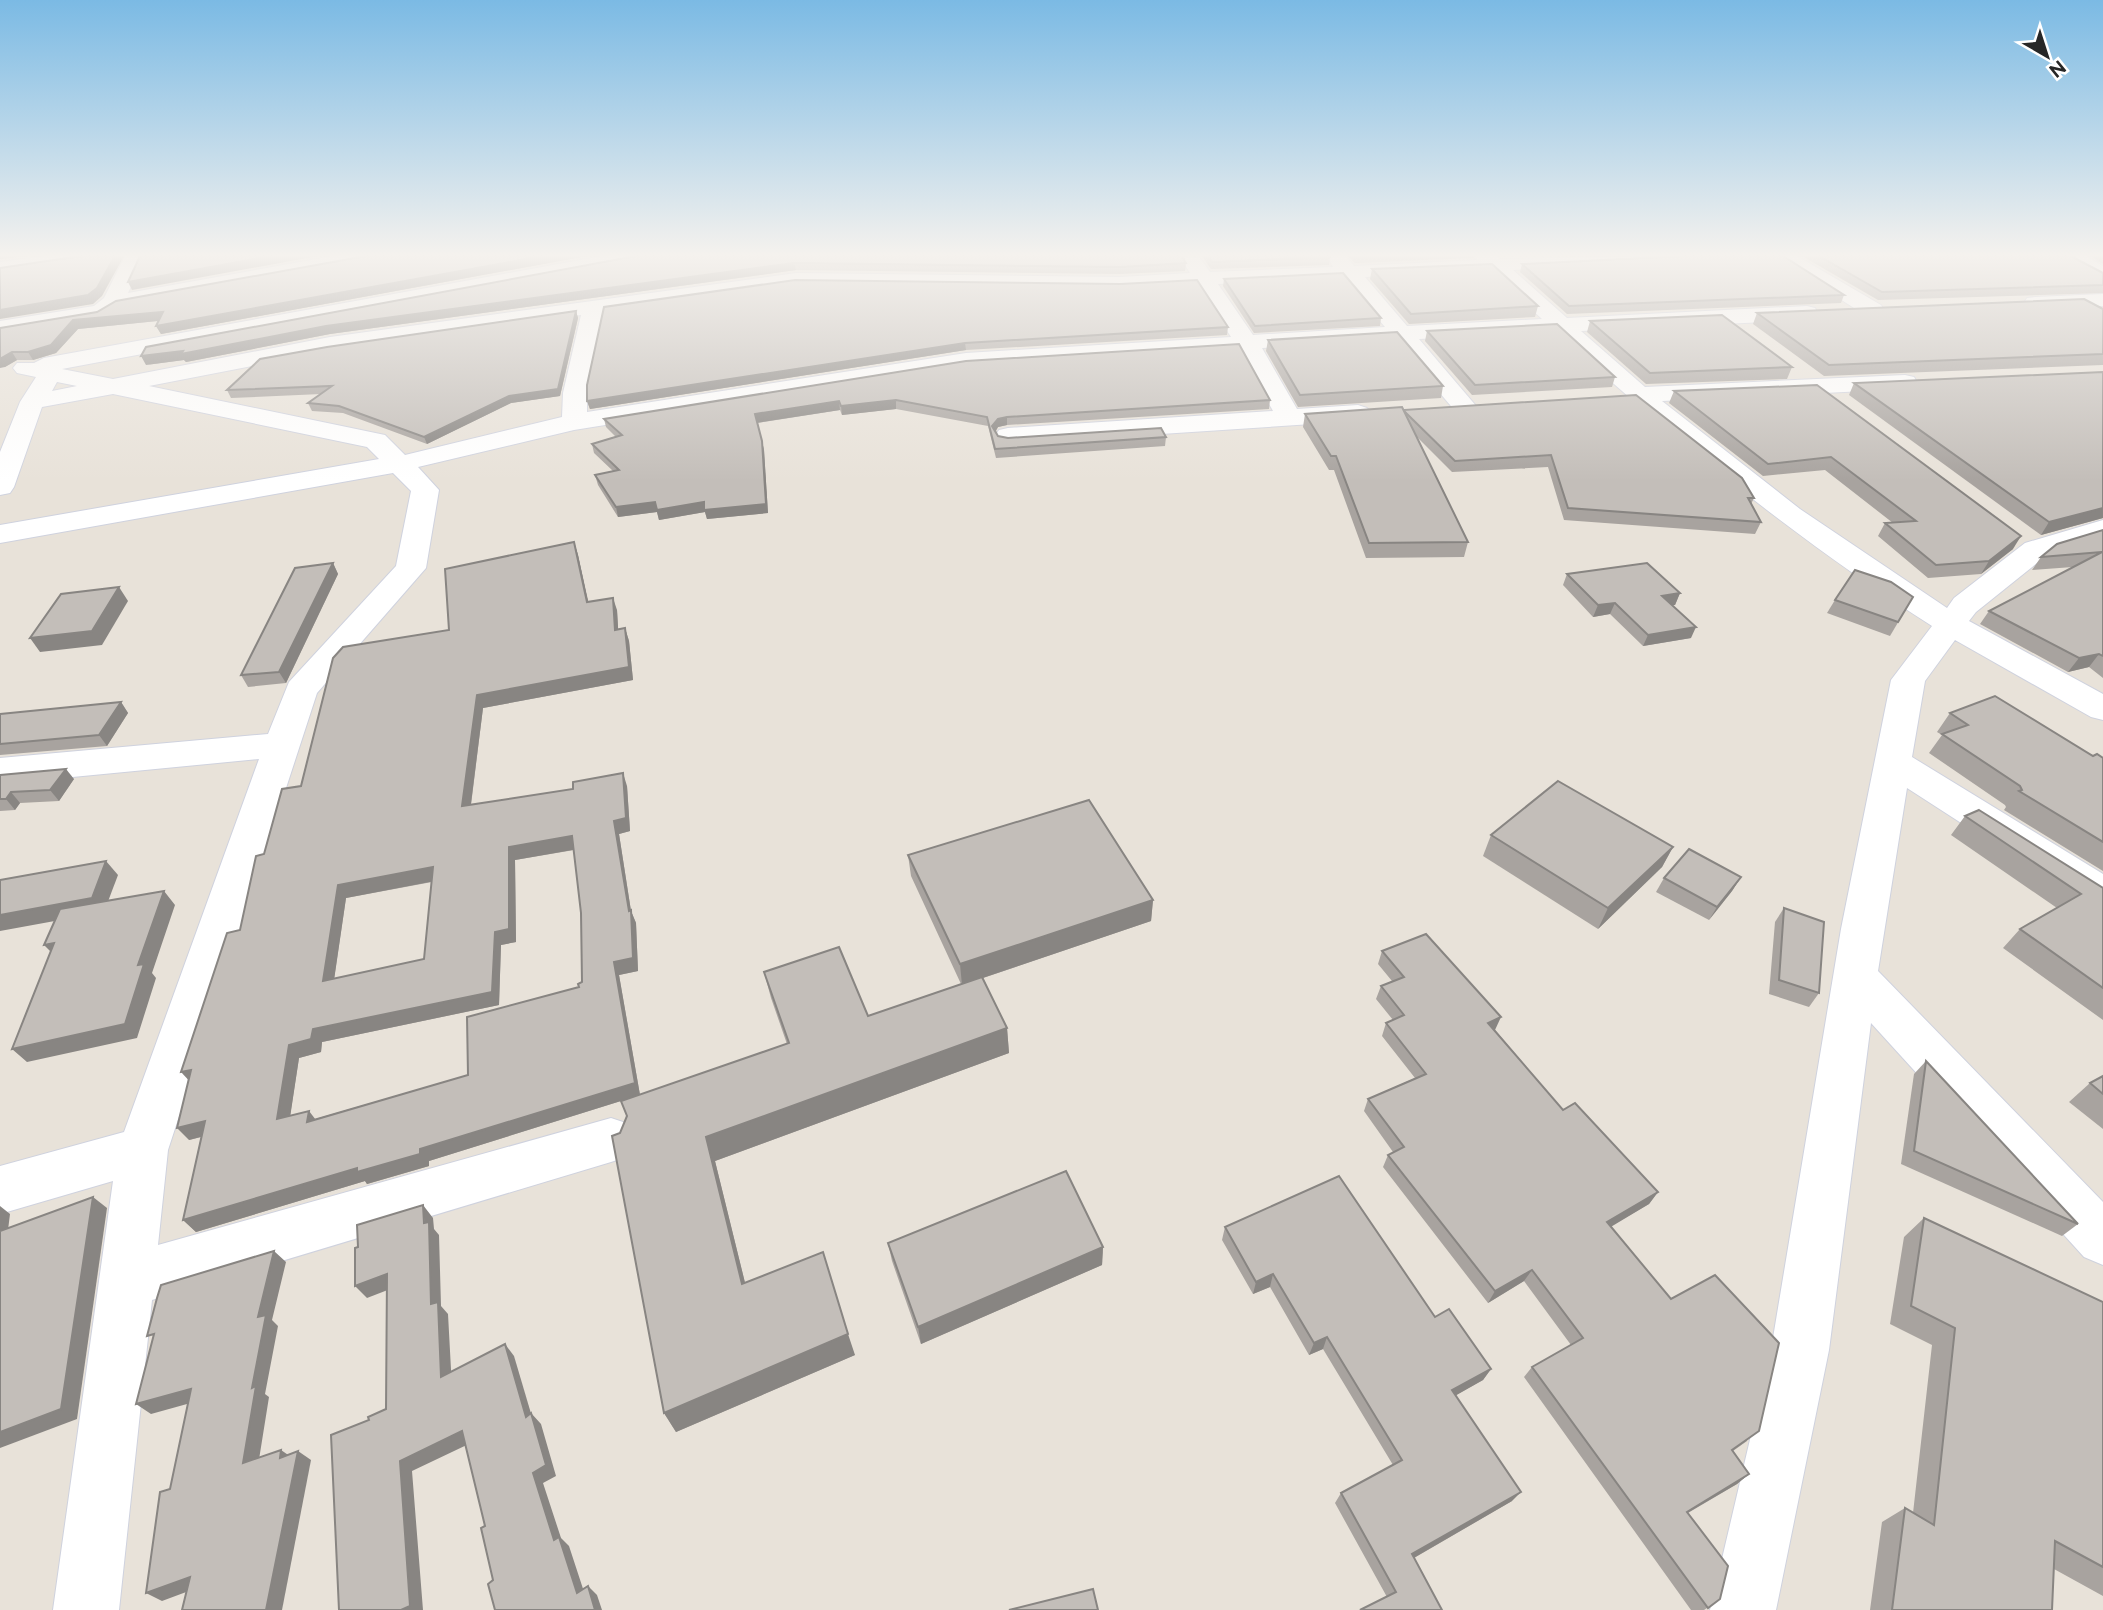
<svg xmlns="http://www.w3.org/2000/svg" width="2103" height="1610" font-family="Raleway,sans-serif">
<style>
.lines{fill:none;stroke-linecap:round;stroke-linejoin:round}
.street-casing{stroke:#cfd2de;stroke-width:2}
.secondary-casing{stroke:#cfd2de;stroke-width:2}
.street{fill:#fff;fill-rule:evenodd}
.secondary{fill:#fff;fill-rule:evenodd}
.wall{fill:#a8a39f;fill-rule:evenodd}
.shaded-wall{fill:#888582}
.building{fill:#c3beb9;stroke:#888582;stroke-width:2;fill-rule:evenodd}
</style>
<rect width="100%" height="100%" fill="#e8e2d9"/>
<g class="lines">
<defs>
<g id="street">
<path d="M46,256H101L98,260L91,262L0,274V262Z"/>
<path d="M125,256H145L128,293L333,256H376L373,260L366,262L120,307L101,318L0,335V321L94,306L104,298Z"/>
<path d="M602,256H645L642,260L635,262L62,369L113,379L330,337L796,273L1120,277L1190,273L1183,262L1186,258H1200L1210,272L1333,267L1327,256H1346L1354,266L1478,260L1475,256H1497L1500,259L1688,256L1685,260L1678,262L1513,270L1567,318L1807,306L1815,308L1818,313L1815,318L1807,320L1581,331L1645,387L1905,375L1914,377L1917,382L1914,387L1905,389L1662,401L1800,509L1947,608L1954,598L2025,543L2103,520V538L2047,555L1976,612L1969,621L2103,694V720L2091,717L1955,640L1925,681L1912,757L2103,874V910L2088,905L1907,788L1878,971L2103,1202V1265L2084,1257L1871,1023L1829,1350L1776,1610H1710L1771,1350L1841,929L1891,680L1932,626C1797,540 1674,440 1556,332L1419,339L1477,407L1474,412L1465,414L1456,412L1395,340L1262,348L1297,409L1358,405L1367,408L1371,413L1367,418L1358,421L1008,444L999,442L995,436L999,430L1008,428L1273,411L1239,350L966,367L574,430L418,467L439,490L426,568L317,693L168,1150L158,1245L611,1118L629,1124L636,1140L629,1156L611,1162L152,1300L119,1610H53L113,1181L0,1214V1166L124,1132L259,759L0,784V758L268,734L289,682L396,566L411,491L393,473L0,543V525L379,459L367,447L113,394L42,407L14,487L10,493L0,495V452L20,402L36,377L17,373L13,368L17,363H34L44,358ZM1490,271L1542,319L1407,326L1365,277ZM1343,278L1385,327L1253,335L1218,284ZM796,285L1120,289L1198,285L1231,337L966,353L587,412V393L604,312ZM581,315L563,393L562,417L405,455L385,435L149,386L330,351ZM57,382L77,386L52,391Z"/>
<path d="M1773,256H1797L1881,305L1884,310L1881,315H1865Z"/>
<path d="M2103,294V306L2035,309L2027,308L2024,303L2027,298L2035,297Z"/>
</g>
<path id="secondary" d="M2062,256H2086L2103,266V280L2065,260Z"/>
</defs>
<!-- street casing -->
<use href="#street" class="street-casing"/>
<!-- secondary casing -->
<use href="#secondary" class="secondary-casing"/>
<!-- street -->
<use href="#street" class="street"/>
<!-- secondary -->
<use href="#secondary" class="secondary"/>
</g>
<!-- wall -->
<g class="wall">
<path d="M366,256H587L161,334L156,326L158,321L78,329L56,353L33,360H17L5,367L0,328L97,312Z"/>
<path d="M636,256H1185L1183,258L1186,263L1185,271L1120,274L796,270L330,334L186,362L184,360L146,365Z"/>
<path d="M1195,256H1330V257L1329,265L1211,269L1202,256Z"/>
<path d="M1348,256H1474L1473,258L1355,263Z"/>
<path d="M1802,256H2071L2103,273V293L1878,300Z"/>
<path d="M2090,256H2103V264Z"/>
<path d="M1681,257L1844,295L1841,303L1567,314L1520,272L1522,264Z"/>
<path d="M1372,269L1538,306L1535,317L1409,324L1370,279Z"/>
<path d="M1224,279L1381,318L1380,326L1254,333L1223,286Z"/>
<path d="M604,307L1228,327L1227,335L966,350L590,409L587,401Z"/>
<path d="M2103,309V365L1824,376L1753,324L1757,313Z"/>
<path d="M576,311L578,318L560,396L511,403L427,444L343,413L312,411L308,403L321,394L231,398L227,390Z"/>
<path d="M1590,321L1792,367L1787,379L1646,384L1587,332Z"/>
<path d="M1427,331L1615,377L1612,387L1472,395L1425,341Z"/>
<path d="M1268,340L1443,386L1441,398L1298,407L1266,351Z"/>
<path d="M966,361L1270,400L1269,409L1007,425L998,427L996,431L998,436L1008,438L1166,437L1165,446L996,458L988,426L896,409L842,415L840,410L757,423L764,450L768,513L707,519L705,512L659,520L657,512L618,517L598,485L595,475L613,471L594,453L592,444L616,437L606,427L604,419Z"/>
<path d="M1854,383L2103,518L2041,535L1849,395Z"/>
<path d="M1817,385L2013,549L1981,574L1928,578L1878,536L1885,523H1893L1825,470L1763,476L1669,403L1674,391Z"/>
<path d="M1404,410L1754,498L1751,504L1761,522L1755,534L1564,520L1548,467L1452,472L1417,437L1468,542L1464,557L1366,558L1334,470H1329L1303,427L1305,414Z"/>
<path d="M2103,530V678L2089,667L2068,672L1980,624L1989,611L2073,567L2032,570L2041,557Z"/>
<path d="M574,542L578,555L588,602L617,610L618,629L625,628L629,641L633,680L483,708L471,805L627,786L630,831L619,834L631,911L636,923L638,971L619,975L640,1095L787,1044L771,998L764,972L868,1016L961,984L911,876L908,855L1153,900L1151,921L983,978L1007,1028L1009,1053L715,1161L745,1283L855,1355L676,1432L664,1413L620,1133L627,1116L621,1101L429,1161V1166L367,1184L365,1181L196,1232L183,1220L201,1137L189,1140L240,930L264,854L301,786L449,630ZM574,850L581,913L582,982L579,987L468,1075L315,1119L290,1116L299,1058L321,1052L322,1042L499,1005L501,945L516,942L515,860ZM432,882L424,959L334,979L346,898Z"/>
<path d="M333,563L338,574L286,683L248,687L241,675Z"/>
<path d="M1567,574L1680,593L1675,605H1673L1691,638L1643,646L1610,614L1593,617L1563,585Z"/>
<path d="M1913,597L1890,636L1827,613L1835,600Z"/>
<path d="M121,702L128,713L107,746L0,755V714Z"/>
<path d="M1950,713L2103,758V871L2004,810L2006,807L2005,805L1929,753L1942,735L1937,732Z"/>
<path d="M0,775L74,779L59,801L20,803L15,810L0,811Z"/>
<path d="M1965,816L2103,888V1020L2003,948L2020,929L2057,908L1951,835Z"/>
<path d="M1491,835L1673,847L1662,867L1598,929L1483,856Z"/>
<path d="M1741,877L1732,891L1709,920L1656,892L1664,878Z"/>
<path d="M1784,908L1819,993L1809,1007L1769,994L1775,922Z"/>
<path d="M1382,951L1495,1030L1563,1110L1658,1192L1649,1204L1611,1226L1747,1441L1733,1451L1749,1474L1737,1484L1688,1513L1720,1599L1704,1610H1691L1524,1377L1532,1367L1571,1345L1524,1281L1488,1303L1383,1167L1388,1155L1393,1152L1364,1111L1368,1099L1415,1078L1382,1036L1386,1023L1393,1020L1376,999L1381,986L1392,981L1378,964Z"/>
<path d="M1926,1061L2078,1224L2062,1236L1901,1164L1914,1074Z"/>
<path d="M2103,1076V1129L2069,1102L2090,1083Z"/>
<path d="M1924,1218L2103,1302V1596L2054,1569L2052,1610H1870L1882,1522L1905,1508L1913,1513L1932,1345L1890,1324L1904,1237Z"/>
<path d="M1225,1227L1435,1317L1491,1369L1483,1380L1456,1395L1512,1501L1414,1558L1442,1610L1387,1597L1335,1503L1341,1493L1393,1465L1323,1349L1309,1355L1270,1287L1253,1294L1222,1240Z"/>
<path d="M888,1243L1103,1247L1102,1265L921,1344L892,1261Z"/>
</g>
<!-- shaded-wall -->
<g class="shaded-wall">
<path d="M0,256H26L0,259Z"/>
<path d="M115,256H124L102,296L93,304L0,319V310Z"/>
<path d="M272,256H318L132,290L128,282Z"/>
<path d="M543,256H587L161,334L156,326Z"/>
<path d="M794,263L796,270L330,334L186,362L184,360L146,365L141,356L183,351L326,326Z"/>
<path d="M576,311L578,318L560,396L511,403L427,444L424,437Z"/>
<path d="M163,312L167,320L78,329L56,353L33,360L28,352L73,320Z"/>
<path d="M965,343L966,350L590,409L587,401Z"/>
<path d="M12,352L17,360L5,367L0,368V359Z"/>
<path d="M896,400V409L842,415L841,406Z"/>
<path d="M839,401L840,410L756,423L755,414Z"/>
<path d="M1007,417V425L998,427L993,435L992,426L998,419Z"/>
<path d="M762,441L764,450L768,513L707,519L705,512L659,520L657,512L618,517L616,507L655,502Z"/>
<path d="M2103,508V518L2041,535L2049,522Z"/>
<path d="M2021,536L2013,549L1981,574L1989,561Z"/>
<path d="M574,542L578,555L591,614L587,602Z"/>
<path d="M333,563L338,574L286,683L279,672Z"/>
<path d="M119,587L128,601L102,645L40,652L30,638Z"/>
<path d="M1680,593L1675,605L1657,607L1662,596Z"/>
<path d="M613,598L617,610L619,643L615,630Z"/>
<path d="M1615,603L1610,614L1593,617L1598,605Z"/>
<path d="M1696,627L1691,638L1643,646L1648,635Z"/>
<path d="M625,628L629,641L633,680L483,708L469,819L462,806L477,695Z"/>
<path d="M2099,654L2089,667L2068,672L2079,658Z"/>
<path d="M121,702L128,713L107,746L99,735Z"/>
<path d="M66,769L74,779L59,801L50,790Z"/>
<path d="M623,773L627,786L630,831L619,834L631,911L636,923L638,971L619,975L640,1095L429,1161V1166L367,1184L365,1181L196,1232L183,1220L420,1149L614,962L629,911L614,821Z"/>
<path d="M11,792L20,803L15,810L6,799Z"/>
<path d="M572,836L578,849L515,860L516,942L501,945L499,1005L322,1042L321,1052L299,1058L288,1131L277,1119L289,1045L313,1029L495,932L509,847Z"/>
<path d="M1673,847L1662,867L1598,929L1608,908Z"/>
<path d="M106,861L118,875L104,912L0,931V915Z"/>
<path d="M433,867L440,880L346,898L332,994L323,981L338,885Z"/>
<path d="M1741,877L1732,891L1709,920L1717,907Z"/>
<path d="M164,891L175,905L152,973L156,978L137,1038L27,1062L12,1049L138,965Z"/>
<path d="M1153,900L1151,921L962,985L960,964Z"/>
<path d="M54,943L57,958L44,945Z"/>
<path d="M1501,1017L1495,1030L1482,1036L1488,1023Z"/>
<path d="M1007,1028L1009,1053L715,1161L751,1307L742,1284L706,1137Z"/>
<path d="M191,1070L193,1085L181,1072Z"/>
<path d="M309,1111L319,1124L307,1122Z"/>
<path d="M205,1121L216,1133L189,1140L177,1128Z"/>
<path d="M1658,1192L1649,1204L1599,1234L1607,1222Z"/>
<path d="M93,1197L107,1208L77,1419L0,1448V1432Z"/>
<path d="M423,1205L433,1218L434,1229L439,1235L441,1306L448,1314L452,1388L441,1377L431,1304Z"/>
<path d="M0,1206L10,1214L6,1246L0,1241Z"/>
<path d="M1103,1247L1102,1265L921,1344L918,1327Z"/>
<path d="M274,1251L286,1262L272,1320L278,1326L265,1394L269,1397L257,1472L243,1463L258,1317Z"/>
<path d="M1532,1270L1524,1281L1488,1303L1495,1291Z"/>
<path d="M387,1274L398,1286L367,1298L355,1286Z"/>
<path d="M1273,1274L1270,1287L1253,1294L1256,1282Z"/>
<path d="M848,1334L855,1355L676,1432L664,1413Z"/>
<path d="M1327,1337L1323,1349L1309,1355L1314,1343Z"/>
<path d="M505,1344L514,1356L535,1427L526,1417Z"/>
<path d="M1491,1369L1483,1380L1446,1401L1452,1390Z"/>
<path d="M191,1389L205,1399L151,1414L136,1404Z"/>
<path d="M531,1413L541,1424L556,1476L543,1483L561,1538L569,1546L587,1601L577,1593L554,1540L533,1473Z"/>
<path d="M462,1431L473,1442L412,1471L423,1610H401L400,1461Z"/>
<path d="M281,1450L294,1459L280,1458Z"/>
<path d="M298,1451L311,1460L282,1610H266Z"/>
<path d="M1749,1474L1737,1484L1675,1520L1687,1512Z"/>
<path d="M1521,1492L1512,1501L1405,1563L1412,1554Z"/>
<path d="M190,1577L205,1585L162,1601L146,1593Z"/>
<path d="M588,1586L597,1595L602,1610H595Z"/>
</g>
<!-- building -->
<g class="building">
<path d="M81,256H115L97,288L88,295L0,310V268Z"/>
<path d="M140,256H272L128,282Z"/>
<path d="M366,256H543L156,326L163,312L73,320L51,345L28,352H12L0,359V328L97,312L116,301Z"/>
<path d="M636,256H1182L1186,263L1120,267L794,263L326,326L181,354L183,351L141,356L146,347Z"/>
<path d="M1208,256H1330V257L1212,262Z"/>
<path d="M1683,256H1783L1844,295L1569,306L1522,264Z"/>
<path d="M1819,256H2071L2103,273V285L1882,292Z"/>
<path d="M1492,264L1538,306L1411,314L1372,269Z"/>
<path d="M1343,273L1381,318L1255,326L1224,279Z"/>
<path d="M795,280L1120,284L1197,280L1228,327L965,343L587,401V385L604,307Z"/>
<path d="M2084,299L2103,309V354L1829,365L1757,313Z"/>
<path d="M576,311L558,389L509,396L424,437L339,406L308,403L332,386L227,390L260,359L327,347Z"/>
<path d="M1722,315L1792,367L1650,373L1590,321Z"/>
<path d="M1557,324L1615,377L1475,385L1427,331Z"/>
<path d="M1397,332L1443,386L1300,395L1268,340Z"/>
<path d="M1239,344L1270,400L1007,417L998,419L992,426L998,436L1008,438L1161,428L1166,437L995,449L987,417L896,400L841,406L839,401L755,414L762,441L766,504L704,510V502L657,510L655,502L616,507L595,475L619,470L592,444L622,435L604,419L966,361Z"/>
<path d="M2103,372V508L2049,522L1854,383Z"/>
<path d="M1817,385L2021,536L1989,561L1936,565L1885,523L1916,521L1831,457L1768,464L1674,391Z"/>
<path d="M1636,395L1742,478L1754,498H1748L1761,522L1568,508L1551,455L1455,461L1403,410Z"/>
<path d="M1402,407L1468,542L1369,543L1336,456H1331L1305,414Z"/>
<path d="M2103,530V656L2099,654L2079,658L1989,611L2102,552L2041,557L2057,544Z"/>
<path d="M574,542L587,602L613,598L615,630L625,628L629,667L477,695L462,806L573,789V782L623,773L626,818L614,821L629,911L631,910L633,958L614,962L635,1083L420,1149V1154L357,1172V1168L183,1220L205,1121L177,1128L191,1070L181,1072L227,933L240,930L256,856L264,854L282,789L301,786L333,658L343,647L449,630L445,569ZM572,836L581,913L582,982L578,984L579,987L467,1017L468,1075L307,1122L309,1111L277,1119L289,1045L311,1039L313,1029L492,992L495,932L509,929V847ZM433,867L424,959L323,981L338,885Z"/>
<path d="M333,563L279,672L241,675L295,568Z"/>
<path d="M1647,563L1680,593L1662,596L1696,627L1648,635L1615,603L1598,605L1567,574Z"/>
<path d="M1855,570L1891,582L1913,597L1898,622L1835,600Z"/>
<path d="M119,587L92,631L30,638L61,594Z"/>
<path d="M1995,696L2093,756L2097,754L2103,758V842L2019,791L2022,790L2020,786L1942,734L1968,725L1950,713Z"/>
<path d="M121,702L99,735L0,744V714Z"/>
<path d="M66,769L50,790L11,792L6,799H0V775Z"/>
<path d="M1558,781L1673,847L1608,908L1491,835Z"/>
<path d="M1089,800L1153,900L960,964L908,855Z"/>
<path d="M1979,810L2103,888V988L2020,929L2081,894L1965,816Z"/>
<path d="M1689,849L1741,877L1717,907L1664,878Z"/>
<path d="M106,861L92,898L0,915V880Z"/>
<path d="M164,891L138,965L144,964L125,1024L12,1049L54,943L44,945L60,909Z"/>
<path d="M1784,908L1824,922L1819,993L1779,980Z"/>
<path d="M1426,934L1501,1017L1488,1023L1563,1110L1575,1103L1658,1192L1607,1222L1671,1299L1715,1275L1779,1343L1759,1431L1732,1450L1749,1474L1687,1512L1728,1566L1720,1599L1708,1608L1532,1367L1583,1338L1532,1270L1495,1291L1388,1155L1404,1147L1368,1099L1426,1074L1386,1023L1404,1015L1381,986L1404,977L1382,951Z"/>
<path d="M839,947L868,1016L982,977L1007,1028L706,1137L742,1284L823,1252L848,1334L664,1413L612,1136L620,1133L627,1116L621,1101L789,1043L764,972Z"/>
<path d="M1926,1061L2078,1224L1914,1151Z"/>
<path d="M2103,1076V1094L2090,1083Z"/>
<path d="M1066,1171L1103,1247L918,1327L888,1243Z"/>
<path d="M1339,1176L1435,1317L1449,1309L1491,1369L1452,1390L1521,1492L1412,1554L1442,1610H1360L1396,1592L1341,1493L1402,1460L1327,1337L1314,1343L1273,1274L1256,1282L1225,1227Z"/>
<path d="M93,1197L61,1409L0,1432V1231Z"/>
<path d="M423,1205L424,1223L429,1222L431,1304L438,1302L441,1377L505,1344L526,1417L531,1413L546,1465L533,1473L554,1540L559,1537L577,1593L588,1586L595,1610H495L488,1584L493,1580L481,1528L485,1526L462,1431L400,1461L410,1606L401,1610H339L331,1435L369,1420L368,1417L386,1409L387,1274L355,1286V1248L358,1247L357,1225Z"/>
<path d="M1924,1218L2103,1302V1567L2055,1541L2052,1610H1892L1905,1508L1934,1525L1955,1328L1911,1306Z"/>
<path d="M274,1251L258,1317L266,1315L252,1388L256,1386L243,1463L281,1450L280,1458L298,1451L266,1610H182L190,1577L146,1593L160,1492L170,1489L191,1389L136,1404L154,1334L147,1336L157,1298L161,1285Z"/>
<path d="M1093,1589L1098,1610H1009Z"/>
</g>
<!-- sky -->
<linearGradient id="sky" x2="0" y2="1"><stop stop-color="#7bbae4"/><stop offset="0.53" stop-color="#f5f2ee"/><stop offset="1" stop-color="#f5f2ee" stop-opacity="0"/></linearGradient>
<rect width="2103" height="481" fill="url(#sky)"/>
<!-- north arrow -->
<g transform="translate(2047 56) rotate(141)" stroke="#ffffff" stroke-width="5" paint-order="stroke">
<path d="M0-5L12 26L0 18L-12 26Z" fill="#272727"/>
<text y="-10" font-size="19" font-weight="bold" text-anchor="middle" fill="#272727">N</text>
</g>
</svg>
